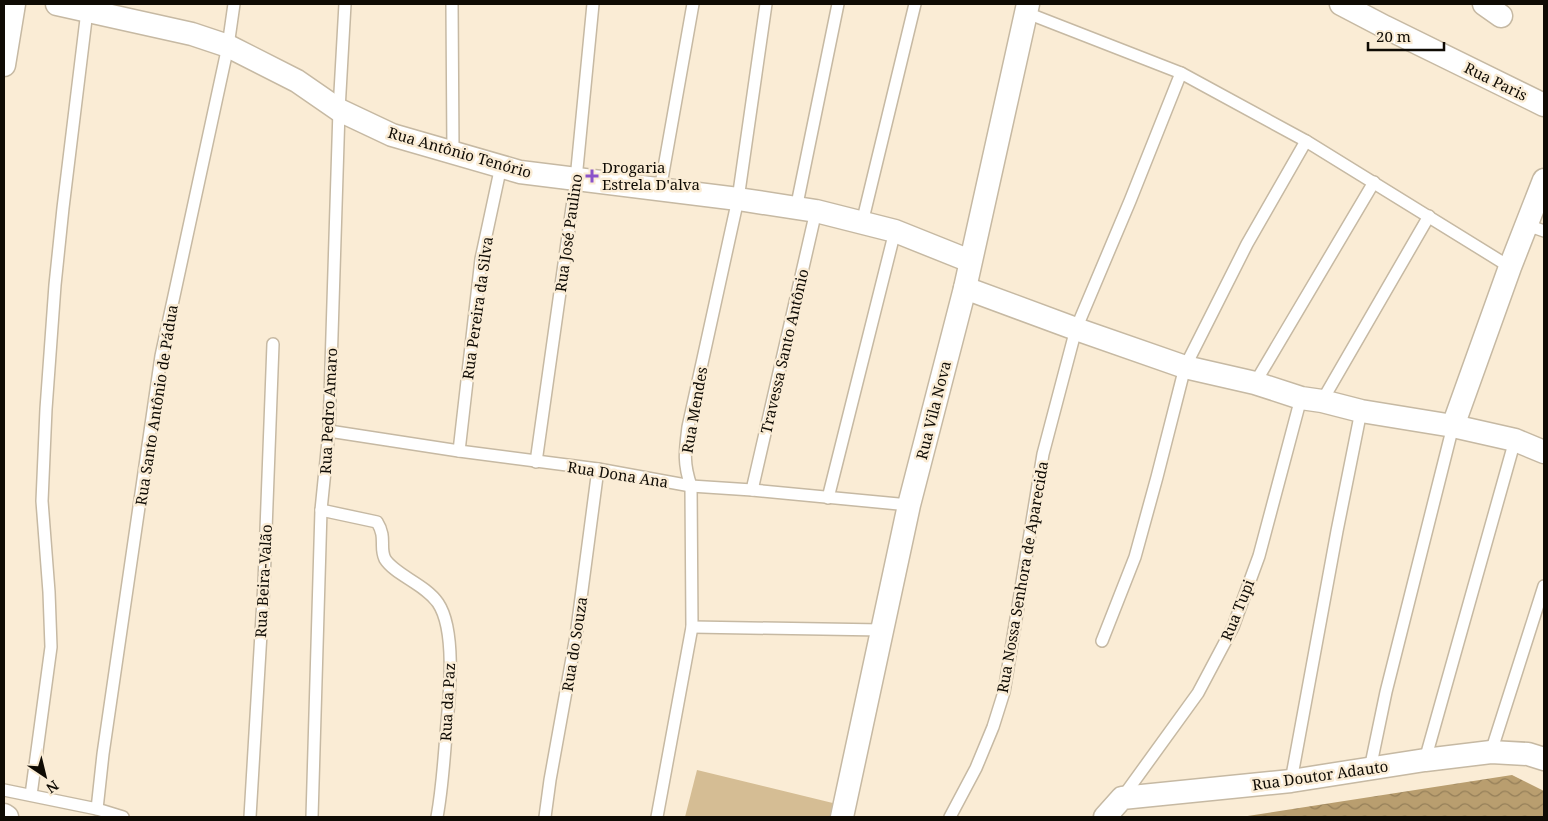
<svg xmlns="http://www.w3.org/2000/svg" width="1548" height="821" font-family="'Noto Serif',serif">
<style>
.pitch{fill:#d5bd94}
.water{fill:url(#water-waves)}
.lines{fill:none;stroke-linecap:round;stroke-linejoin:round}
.service-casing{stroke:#c6b9a3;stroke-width:14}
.minor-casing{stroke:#c6b9a3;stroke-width:25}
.service{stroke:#fff;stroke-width:11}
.minor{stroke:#fff;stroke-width:22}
.poi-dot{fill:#8b53ca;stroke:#faecd5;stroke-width:2}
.labels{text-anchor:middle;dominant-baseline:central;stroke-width:5;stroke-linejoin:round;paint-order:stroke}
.street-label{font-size:15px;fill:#0f0b04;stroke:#faecd5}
.poi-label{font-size:15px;fill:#0f0b04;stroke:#faecd5;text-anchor:start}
</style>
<defs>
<pattern id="water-waves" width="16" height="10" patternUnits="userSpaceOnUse" patternTransform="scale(1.25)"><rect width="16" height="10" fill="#b99e6f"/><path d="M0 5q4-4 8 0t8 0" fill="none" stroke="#957f59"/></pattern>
</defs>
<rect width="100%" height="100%" fill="#faecd5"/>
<!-- pitch -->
<path class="pitch" d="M697,770L841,805L838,817H685Z"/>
<!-- water -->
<path class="water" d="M1512,775L1544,791V817H1241Z"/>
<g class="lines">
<defs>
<g id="service">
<path d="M452,4L453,152"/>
<path d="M1027,13L1181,73L1306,141L1510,267"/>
<path d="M660,190L693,4"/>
<path d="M796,209L838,4"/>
<path d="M862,223L915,4"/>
<path d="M1527,225L1544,231"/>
<path d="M1255,383L1374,182"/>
<path d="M1322,401L1429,216"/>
<path d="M329,431L459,451L598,469L691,486L752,490L909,505"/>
<path d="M459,451L481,259L501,166"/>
<path d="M536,462L576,179L593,4"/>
<path d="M752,490L816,211"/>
<path d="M828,498L895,231"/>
<path d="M321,510L377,522C387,538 379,547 385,559C395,575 425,584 438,603C457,631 449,701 446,734C444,762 442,790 437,817"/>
<path d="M692,627L882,630"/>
<path d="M1102,641L1135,557L1157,477L1185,367L1247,244L1306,141"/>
<path d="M1491,752L1544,586"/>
<path d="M1425,760L1515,440"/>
<path d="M1370,769L1386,692L1453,426"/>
<path d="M1291,781L1337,531L1361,411"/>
<path d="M4,790L97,809L123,817"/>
<path d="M31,795L51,647L49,592L42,501L46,409L55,285L63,208L87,11"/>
<path d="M1122,798L1198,693L1233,627L1259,556L1301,398"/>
<path d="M97,809L103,754L161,356L228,46L234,4"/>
<path d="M250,817L264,583L273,344"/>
<path d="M312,817L321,510L329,431L339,110L345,4"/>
<path d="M545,817L550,780L576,636L598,469"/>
<path d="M657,817L692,627L691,486C683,463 685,451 688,427L738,199L766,4"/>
<path d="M950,817L976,768L993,727L1004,692L1043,454L1076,329L1130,201L1181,73"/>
</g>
<g id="minor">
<path d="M57,4L192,34L228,46L297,81L339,110L392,135L520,172L738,199L816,211L895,231L970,261"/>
<path d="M1341,4L1385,27L1544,105"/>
<path d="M1484,4L1501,16"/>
<path d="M4,65L14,4"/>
<path d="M965,288L1076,329L1185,367L1255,383L1301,398L1322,401L1361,411L1453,426L1515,440L1544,452"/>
<path d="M1453,426L1510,267L1544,180"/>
<path d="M4,815L7,817"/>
<path d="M842,817L909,505L965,288L1028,4"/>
<path d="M1105,817L1122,798L1291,781L1425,760L1491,752L1528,754L1544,759"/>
</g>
</defs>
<!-- service casing -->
<use href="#service" class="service-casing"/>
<!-- minor casing -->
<use href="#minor" class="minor-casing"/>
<!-- service -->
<use href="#service" class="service"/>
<!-- minor -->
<use href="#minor" class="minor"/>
</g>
<!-- markers -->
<path class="poi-dot" d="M589.5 168.5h5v5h5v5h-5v5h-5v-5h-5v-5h5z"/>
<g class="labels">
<!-- street labels -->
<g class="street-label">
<text transform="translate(1496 81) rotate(26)">Rua Paris</text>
<text transform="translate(460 152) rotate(16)">Rua Antônio Tenório</text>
<text transform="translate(568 233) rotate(-82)">Rua José Paulino</text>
<text transform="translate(477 308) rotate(-82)">Rua Pereira da Silva</text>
<text transform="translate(784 351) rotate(-77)">Travessa Santo Antônio</text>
<text transform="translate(156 405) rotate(-81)">Rua Santo Antônio de Pádua</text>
<text transform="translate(694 410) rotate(-80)">Rua Mendes</text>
<text transform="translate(933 410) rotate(-76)">Rua Vila Nova</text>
<text transform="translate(328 411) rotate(-87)">Rua Pedro Amaro</text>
<text transform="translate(618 474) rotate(9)">Rua Dona Ana</text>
<text transform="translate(1022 577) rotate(-80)">Rua Nossa Senhora de Aparecida</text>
<text transform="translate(263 581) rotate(-87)">Rua Beira-Valão</text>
<text transform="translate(1237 610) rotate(-68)">Rua Tupi</text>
<text transform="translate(574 644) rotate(-81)">Rua do Souza</text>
<text transform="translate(447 702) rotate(-87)">Rua da Paz</text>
<text transform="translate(1320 775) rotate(-8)">Rua Doutor Adauto</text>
</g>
<!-- poi labels -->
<g class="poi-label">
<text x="602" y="167">Drogaria<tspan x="602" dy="17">Estrela D'alva</tspan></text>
</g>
</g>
<!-- border -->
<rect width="1548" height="821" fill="none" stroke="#0f0b04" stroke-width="10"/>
<!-- north arrow -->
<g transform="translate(45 776) rotate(145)" stroke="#faecd5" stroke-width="4" paint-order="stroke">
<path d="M0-4L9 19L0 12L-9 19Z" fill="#0f0b04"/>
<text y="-8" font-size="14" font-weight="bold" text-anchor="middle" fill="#0f0b04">N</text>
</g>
<!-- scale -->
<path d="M1368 42v8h76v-8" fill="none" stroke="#0f0b04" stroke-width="2.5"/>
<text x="1376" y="42" font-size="15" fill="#0f0b04" stroke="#faecd5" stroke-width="4" paint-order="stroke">20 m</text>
</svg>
